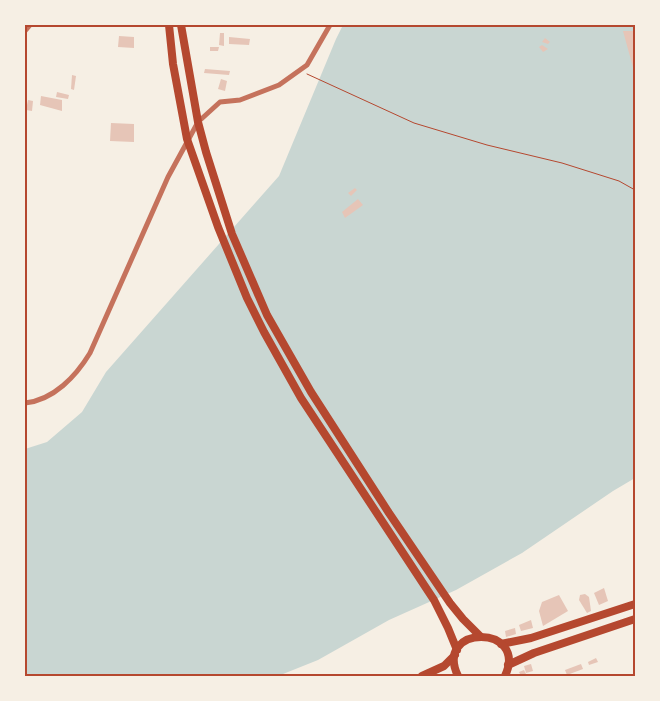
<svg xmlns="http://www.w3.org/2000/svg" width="660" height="701" font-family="'Open Sans',sans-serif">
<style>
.water{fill:#c9d6d2}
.building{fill:#e6c5b7}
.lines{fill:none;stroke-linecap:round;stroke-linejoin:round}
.path{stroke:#b5482f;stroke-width:1}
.minor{stroke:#c5725c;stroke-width:5}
.primary{stroke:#b5482f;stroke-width:8}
.trunk{stroke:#b5482f;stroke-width:8}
.neatline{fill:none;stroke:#b5482f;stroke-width:2}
</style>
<rect width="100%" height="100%" fill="#f6efe4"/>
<!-- water -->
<path class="water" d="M343,25H635V478L613,491L522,553L456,590L389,620L318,660L278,676H25V449L47,442L82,412L106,372L279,176L336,39Z"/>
<!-- building -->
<g class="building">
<path d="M623,31H635V71H634Z"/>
<path d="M220,33H224V46L219,45Z"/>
<path d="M119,36L134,37V48L118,47Z"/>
<path d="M229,37L250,39L249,45L229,44Z"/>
<path d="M545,38L550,42L548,44L542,42Z"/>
<path d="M542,45L548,49L543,52L539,47Z"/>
<path d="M210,47H219L218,51H210Z"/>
<path d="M205,69L230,71L229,75L204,73Z"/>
<path d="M72,75L76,76L74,90L71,89Z"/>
<path d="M221,79L227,81L225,91L218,89Z"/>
<path d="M57,92L69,95L68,99L56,97Z"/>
<path d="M41,96L62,100V111L40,105Z"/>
<path d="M28,100L33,101L32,111L26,110Z"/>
<path d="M111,123L134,124V142L110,141Z"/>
<path d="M355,188L357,190L351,196L348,193Z"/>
<path d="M358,199L363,205L345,218L342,212Z"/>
<path d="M604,588L608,601L599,605L594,593Z"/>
<path d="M585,594L589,597L591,611L587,613L579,600L580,595Z"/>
<path d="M559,595L568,611L543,626L539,611L542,602Z"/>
<path d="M531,620L533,628L521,631L519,625Z"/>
<path d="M515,628L516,634L506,637L505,631Z"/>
<path d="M596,658L598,662L589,665L588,662Z"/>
<path d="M531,664L533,671L526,673L524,666Z"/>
<path d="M581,664L583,669L567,675L565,670Z"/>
<path d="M524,670L527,676H521L519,672Z"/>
</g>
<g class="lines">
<!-- path -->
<path class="path" d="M307,74L414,123L487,145L562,163L619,181L635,190"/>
<!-- minor -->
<g class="minor">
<path d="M25,31L30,25"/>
<path d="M25,403C54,400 76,376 90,353L168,177L198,122L220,102L240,100L279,85L307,65L330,25"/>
</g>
<!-- primary -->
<g class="primary">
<path d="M169,25L173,64L187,139L218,227L247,298L264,332L301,398L434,600L448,628L457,650"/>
<path d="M181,25L198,122L206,152L232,234L267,315L311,392L389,513L450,603L463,619L480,636"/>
</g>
<!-- trunk -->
<g class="trunk">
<path d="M501,644L531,638L635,604"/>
<path d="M508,665L534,653L635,619"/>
<path d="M422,676L444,666L455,655"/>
<path d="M458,676C433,624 529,624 505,676"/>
</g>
</g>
<!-- border -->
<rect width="660" height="701" fill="none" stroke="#f6efe4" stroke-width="52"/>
<rect x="26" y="26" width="608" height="649" class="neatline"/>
</svg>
